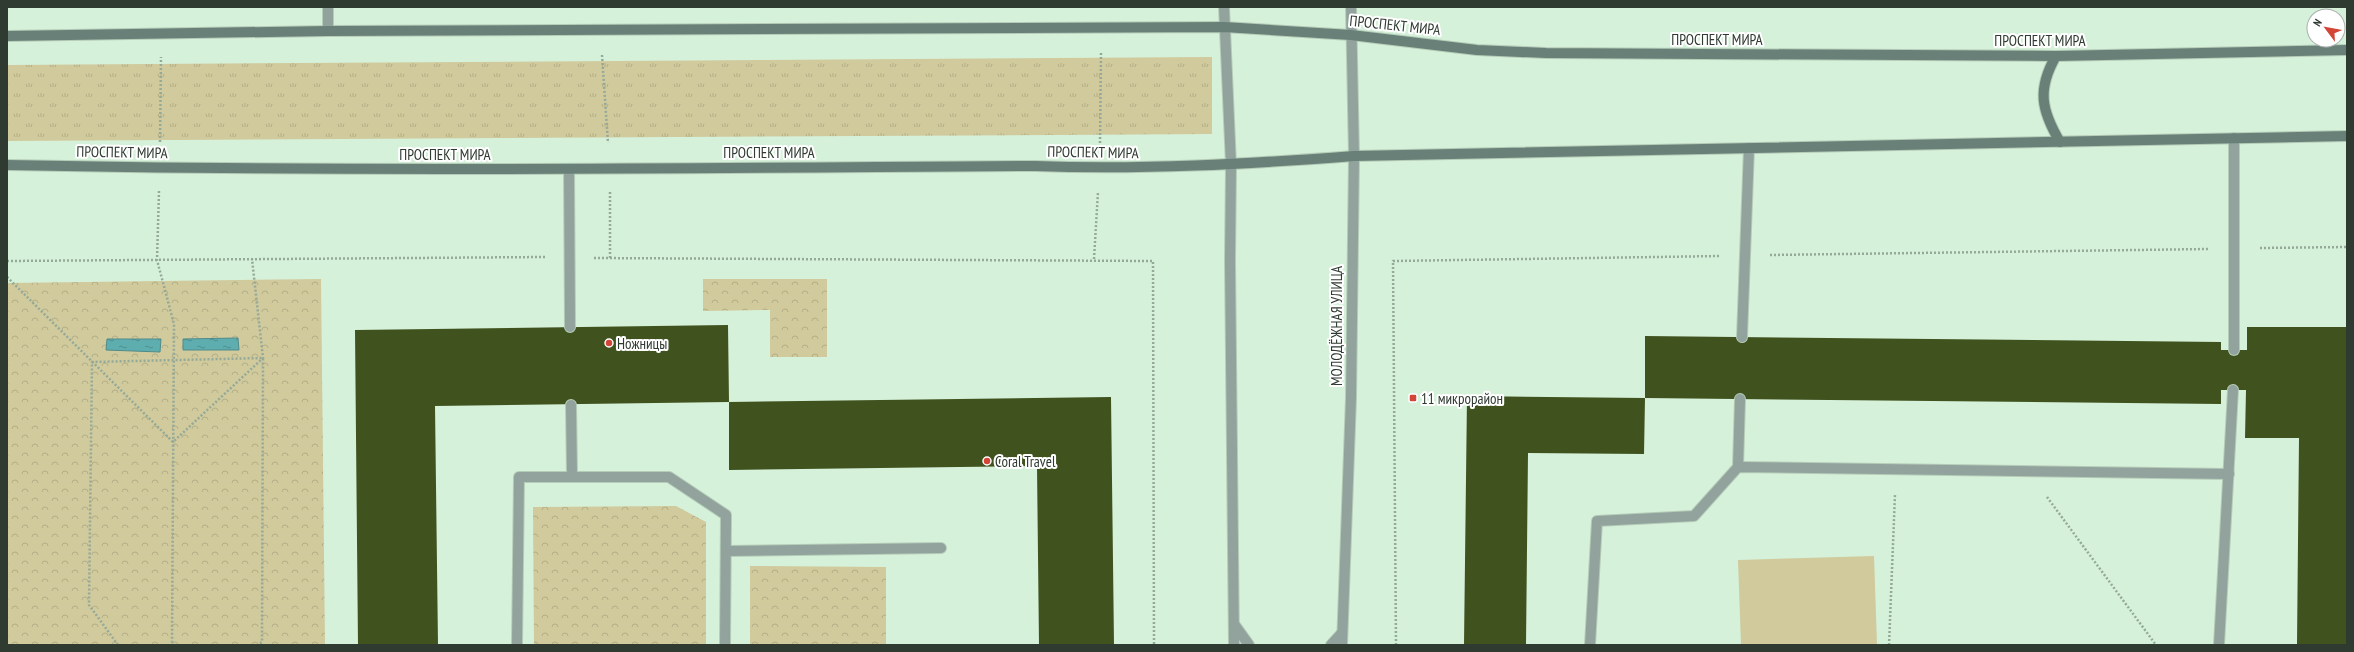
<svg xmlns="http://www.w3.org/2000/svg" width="2354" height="652" font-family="'PT Sans Narrow',sans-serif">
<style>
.grass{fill:url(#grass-tufts)}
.forest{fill:url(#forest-crowns)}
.pitch{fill:#d0ca9c}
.water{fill:url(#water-ripples);stroke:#508b8a}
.building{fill:#40521e}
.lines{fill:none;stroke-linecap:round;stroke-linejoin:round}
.service-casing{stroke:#b5ccb8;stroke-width:12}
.tertiary-casing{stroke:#b5ccb8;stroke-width:12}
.secondary-casing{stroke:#b5ccb8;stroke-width:12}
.path{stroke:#94a998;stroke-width:2.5;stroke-dasharray:2 2;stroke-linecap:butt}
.service{stroke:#92a29d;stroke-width:10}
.tertiary{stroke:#92a29d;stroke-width:10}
.secondary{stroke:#698078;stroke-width:10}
.poi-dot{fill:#d24537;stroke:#fff;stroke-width:1.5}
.labels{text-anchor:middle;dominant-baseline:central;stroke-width:4;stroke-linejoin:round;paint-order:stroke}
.street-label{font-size:15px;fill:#2f3a31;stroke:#fff}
.poi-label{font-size:15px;fill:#2f3a31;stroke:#fff;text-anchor:start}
</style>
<defs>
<pattern id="grass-tufts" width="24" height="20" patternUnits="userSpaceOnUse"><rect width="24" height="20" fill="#d0ca9c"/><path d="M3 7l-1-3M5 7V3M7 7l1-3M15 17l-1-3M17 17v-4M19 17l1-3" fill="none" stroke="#b3ae87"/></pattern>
<pattern id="forest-crowns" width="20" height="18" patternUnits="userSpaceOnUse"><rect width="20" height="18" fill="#d0ca9c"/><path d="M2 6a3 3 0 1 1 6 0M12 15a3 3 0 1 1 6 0" fill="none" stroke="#b3ae87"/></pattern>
<pattern id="water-ripples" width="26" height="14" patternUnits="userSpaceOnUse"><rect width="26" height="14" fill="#5eaeb0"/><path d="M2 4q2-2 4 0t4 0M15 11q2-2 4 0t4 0" fill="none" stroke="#4e8f90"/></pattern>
</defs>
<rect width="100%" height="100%" fill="#d6f1da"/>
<!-- grass -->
<path class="grass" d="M1212,57V134L7,141V65Z"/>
<!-- forest -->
<g class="forest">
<path d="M321,279L325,645H7V283Z"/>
<path d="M703,279H827V357H770V310L703,311Z"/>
<path d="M676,506L706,522V645H534L533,507Z"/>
<path d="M750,566L886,567V645H750Z"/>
</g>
<!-- pitch -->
<path class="pitch" d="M1874,556L1877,645H1741L1738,560Z"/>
<!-- water -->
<g class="water">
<path d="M238,338L239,350H183V339Z"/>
<path d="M107,339H161L160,352L106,350Z"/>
</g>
<!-- building -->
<g class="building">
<path d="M728,325L729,402L435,406L438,645H358L355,330Z"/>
<path d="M2247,327H2347V645H2297L2299,438H2245L2246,390H2221V404L1645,398V336L2221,342V350H2247Z"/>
<path d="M1467,396L1645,398L1644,454L1528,453L1526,645H1464Z"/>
<path d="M1111,397L1114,644L1039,645L1037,466L729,470V402Z"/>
</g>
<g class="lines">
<defs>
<g id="service">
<path d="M328,7V31"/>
<path d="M2234,138V350"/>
<path d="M569,169L570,327"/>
<path d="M1742,337L1749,148"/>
<path d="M571,405L572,476"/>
<path d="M1738,467L1740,399"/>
<path d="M726,551L941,548"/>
<path d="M517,645L519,477H669L726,515L725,645"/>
<path d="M1590,645L1597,521L1694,516L1738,467L2229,474"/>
<path d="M2219,645L2233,390"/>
</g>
<g id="tertiary">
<path d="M1224,7L1231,165L1230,261L1234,645"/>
<path d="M1234,624L1249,645"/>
<path d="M1331,645L1342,633"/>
<path d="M1342,645L1351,398L1354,156L1351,7"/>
</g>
<g id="secondary">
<path d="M7,36L328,31L1224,27L1351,35L1477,50L1546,53L2056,56L2347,50"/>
<path d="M2056,56C2037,89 2041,110 2060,142"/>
<path d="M7,165C350,172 693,168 1035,166C1142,170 1248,164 1354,156L2347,136"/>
</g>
</defs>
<!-- service casing -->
<use href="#service" class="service-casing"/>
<!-- tertiary casing -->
<use href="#tertiary" class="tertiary-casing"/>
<!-- secondary casing -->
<use href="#secondary" class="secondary-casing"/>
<!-- path -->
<g class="path">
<path d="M602,55L608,143"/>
<path d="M160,142L161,57"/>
<path d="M1100,143L1101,52"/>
<path d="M159,191L157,260L174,324L172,645"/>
<path d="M610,192V258"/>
<path d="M2260,248L2347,247"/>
<path d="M1770,255L2209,249"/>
<path d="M594,258L1153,261L1154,645"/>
<path d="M1094,259L1098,192"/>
<path d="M7,261L545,257"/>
<path d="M7,277L173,442L263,358L252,259"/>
<path d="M2047,497L2156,645"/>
<path d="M118,645L89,605L92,362L263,358L262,642L258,645"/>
<path d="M1396,645L1393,261L1721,256"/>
<path d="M1889,645L1895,494"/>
</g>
<!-- service -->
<use href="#service" class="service"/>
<!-- tertiary -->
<use href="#tertiary" class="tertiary"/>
<!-- secondary -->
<use href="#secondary" class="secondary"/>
</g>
<!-- markers -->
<g class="poi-dot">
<circle cx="609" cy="343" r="4"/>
<rect x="1409" y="394" width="8" height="8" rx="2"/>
<circle cx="987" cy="461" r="4"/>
</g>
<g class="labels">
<!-- street labels -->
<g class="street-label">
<text transform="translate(1395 25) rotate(6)">ПРОСПЕКТ МИРА</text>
<text x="1717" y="39">ПРОСПЕКТ МИРА</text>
<text x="2040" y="40">ПРОСПЕКТ МИРА</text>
<text transform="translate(122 152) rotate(1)">ПРОСПЕКТ МИРА</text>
<text x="769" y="152">ПРОСПЕКТ МИРА</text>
<text transform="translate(1093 152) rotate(1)">ПРОСПЕКТ МИРА</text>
<text x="445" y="154">ПРОСПЕКТ МИРА</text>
<text transform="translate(1336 326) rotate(-90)">МОЛОДЁЖНАЯ УЛИЦА</text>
</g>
<!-- poi labels -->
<g class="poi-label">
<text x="617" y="343">Ножницы</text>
<text x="1421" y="398">11 микрорайон</text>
<text x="995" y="461">Coral Travel</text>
</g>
</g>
<!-- border -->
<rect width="2354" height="652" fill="none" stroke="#2f3a31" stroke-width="16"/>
<!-- north arrow -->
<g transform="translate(2326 28) rotate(302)"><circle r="19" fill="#ffffff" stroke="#acb0ad"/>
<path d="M0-3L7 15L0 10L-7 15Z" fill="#d24537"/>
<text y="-6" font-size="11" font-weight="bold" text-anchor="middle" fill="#2f3a31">N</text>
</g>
</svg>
